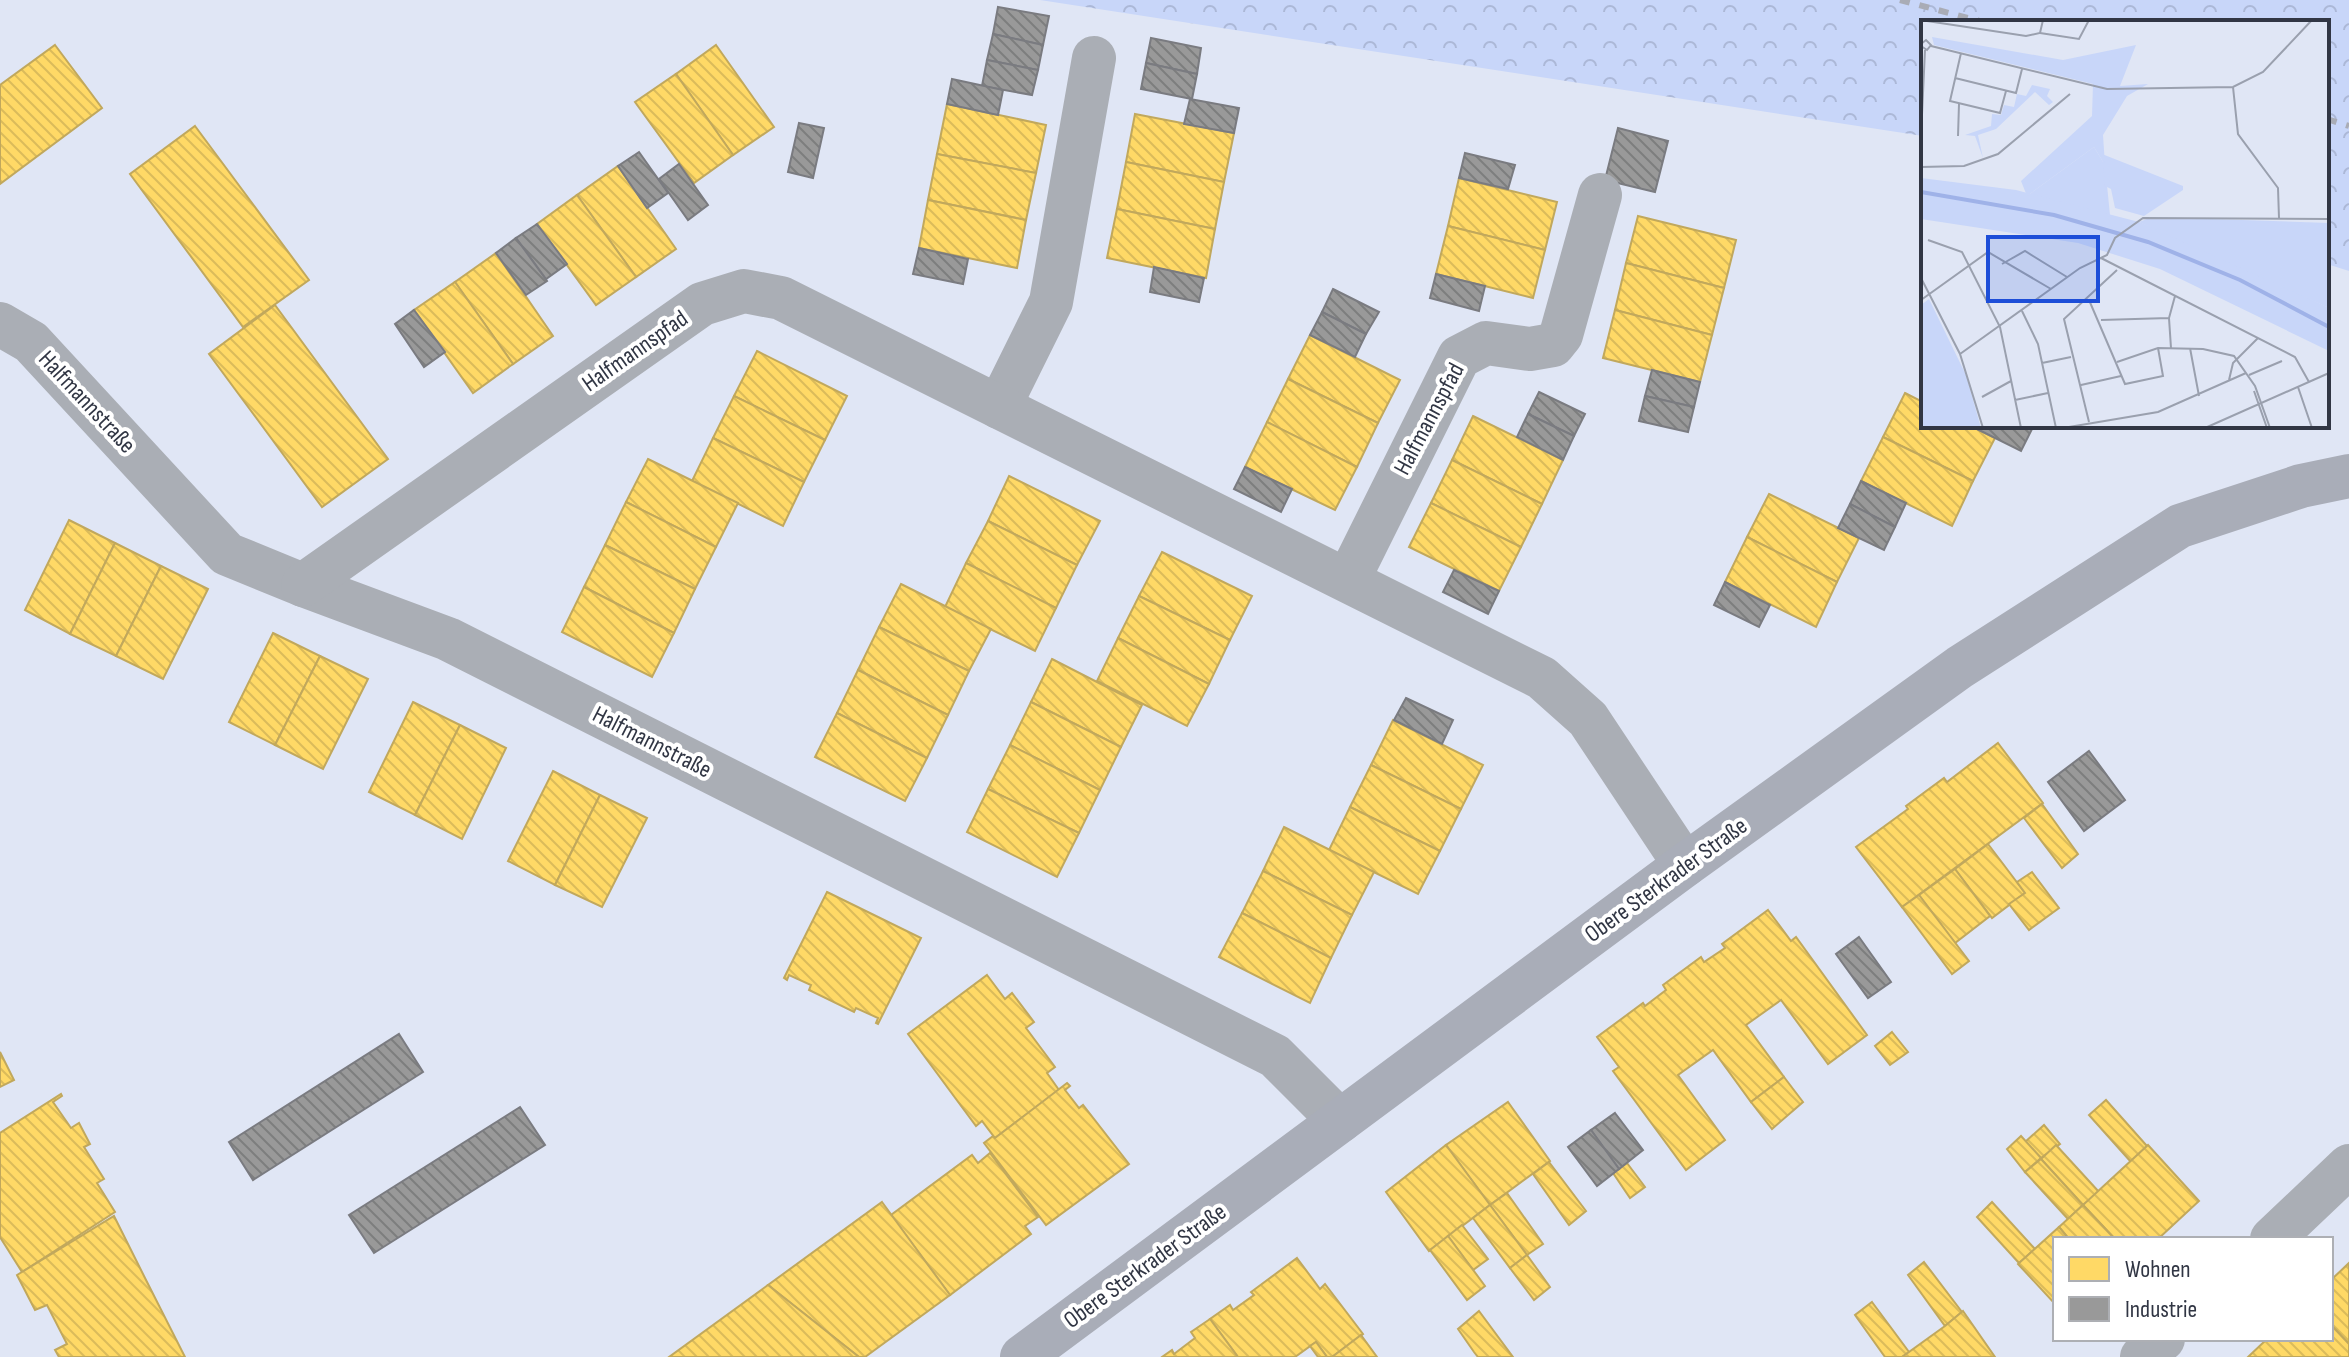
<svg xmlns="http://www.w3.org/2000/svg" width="2349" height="1357" font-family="'Sofia Sans Condensed',sans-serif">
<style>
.forest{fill:url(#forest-crowns)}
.homes{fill:url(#homes-back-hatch);stroke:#c1a85c;stroke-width:2}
.industry{fill:url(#industry-back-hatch);stroke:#7a7b80;stroke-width:2}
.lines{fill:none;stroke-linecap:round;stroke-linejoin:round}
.street{stroke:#aaaeb5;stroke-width:44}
.secondary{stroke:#a9adb8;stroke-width:44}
.rail{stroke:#a9acb6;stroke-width:6;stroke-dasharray:10 10;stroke-linecap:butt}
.labels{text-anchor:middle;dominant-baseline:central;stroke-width:8;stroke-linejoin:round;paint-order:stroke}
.street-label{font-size:24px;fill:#313644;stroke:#fff}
.inset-river{fill:none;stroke:#9fb2e8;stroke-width:4}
.inset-road{fill:none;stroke:#9aa0ae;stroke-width:2}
.view{fill:#1d4ed8;fill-opacity:0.15;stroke:#1d4ed8;stroke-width:4}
.inset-edge{fill:none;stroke:#313644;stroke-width:4}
</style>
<defs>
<pattern id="forest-crowns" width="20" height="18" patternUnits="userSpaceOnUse" patternTransform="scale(2)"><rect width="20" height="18" fill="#c8d6f9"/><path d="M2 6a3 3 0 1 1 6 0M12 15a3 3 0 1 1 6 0" fill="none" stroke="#acb8d7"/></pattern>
<pattern id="homes-back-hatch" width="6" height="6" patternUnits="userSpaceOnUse" patternTransform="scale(2)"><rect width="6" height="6" fill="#ffd966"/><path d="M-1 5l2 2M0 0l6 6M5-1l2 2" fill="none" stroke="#dbbb5a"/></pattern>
<pattern id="industry-back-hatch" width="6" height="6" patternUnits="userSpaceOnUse" patternTransform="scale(2)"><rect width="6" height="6" fill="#999"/><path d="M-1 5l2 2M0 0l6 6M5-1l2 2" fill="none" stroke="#7d7e7e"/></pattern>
</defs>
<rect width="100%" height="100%" fill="#e0e6f5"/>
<!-- forest -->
<path class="forest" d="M1040,0H2349V271L2327,264V22H1923V136Z"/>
<!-- homes -->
<g class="homes">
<path d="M55,45L102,108L0,184V85Z"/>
<path d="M716,45L774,127L733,155L676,74Z"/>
<path d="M676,74L733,155L694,183L635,102Z"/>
<path d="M947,104L1046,125L1036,173L937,154Z"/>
<path d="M1135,114L1234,133L1224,182L1126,162Z"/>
<path d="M195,126L309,280L243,327L130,174Z"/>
<path d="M937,154L1036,173L1026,220L928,200Z"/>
<path d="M1126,162L1224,182L1215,229L1117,209Z"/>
<path d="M618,166L676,249L636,277L577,195Z"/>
<path d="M1459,178L1557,202L1545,250L1448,226Z"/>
<path d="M577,195L636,277L596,305L537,224Z"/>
<path d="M928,200L1026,220L1017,268L919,248Z"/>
<path d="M1117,209L1215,229L1206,278L1107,258Z"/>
<path d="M1638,216L1736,240L1724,288L1626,263Z"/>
<path d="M1448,226L1545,250L1533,298L1436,274Z"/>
<path d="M496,253L553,336L513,364L455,282Z"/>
<path d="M1626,263L1724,288L1712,335L1615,310Z"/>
<path d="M455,282L513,364L473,393L414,310Z"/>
<path d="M275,305L388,459L322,507L209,354Z"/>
<path d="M1615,310L1712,335L1700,382L1603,358Z"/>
<path d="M1310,335L1400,380L1378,423L1288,379Z"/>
<path d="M757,351L847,396L825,440L734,396Z"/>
<path d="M1288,379L1378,423L1357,467L1267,422Z"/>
<path d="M1905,393L1923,402V426H1971L1995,438L1973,481L1883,437Z"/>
<path d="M734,396L825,440L804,482L713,438Z"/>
<path d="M1473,416L1563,460L1542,504L1452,460Z"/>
<path d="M1267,422L1357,467L1335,510L1245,467Z"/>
<path d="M1883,437L1973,481L1952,526L1861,481Z"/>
<path d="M713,438L804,482L783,526L692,481Z"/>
<path d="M648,459L738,503L716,547L626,502Z"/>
<path d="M1452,460L1542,504L1521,547L1431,503Z"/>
<path d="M1009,476L1100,521L1077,565L988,521Z"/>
<path d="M1769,494L1859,538L1837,582L1747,537Z"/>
<path d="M626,502L716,547L695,589L605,545Z"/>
<path d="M1431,503L1521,547L1499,591L1409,547Z"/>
<path d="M69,520L115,543L70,634L25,610Z"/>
<path d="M988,521L1077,565L1056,608L966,563Z"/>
<path d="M1747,537L1837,582L1816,627L1725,582Z"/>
<path d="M115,543L161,566L116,656L70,634Z"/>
<path d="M605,545L695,589L674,633L584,587Z"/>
<path d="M1162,552L1252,596L1230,640L1139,596Z"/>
<path d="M966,563L1056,608L1035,651L945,607Z"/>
<path d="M161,566L208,589L163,679L116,656Z"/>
<path d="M901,584L991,629L969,671L879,627Z"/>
<path d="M584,587L674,633L652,677L562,632Z"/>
<path d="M1139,596L1230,640L1209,684L1118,638Z"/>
<path d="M879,627L969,671L948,715L858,670Z"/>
<path d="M273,633L320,656L275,745L229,722Z"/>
<path d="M1118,638L1209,684L1187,726L1097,681Z"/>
<path d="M320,656L368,679L323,769L275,745Z"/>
<path d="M1052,659L1142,705L1121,747L1031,702Z"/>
<path d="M858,670L948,715L927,758L837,713Z"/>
<path d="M413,702L460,725L415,815L369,792Z"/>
<path d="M1031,702L1121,747L1100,790L1010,745Z"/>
<path d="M837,713L927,758L905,801L815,757Z"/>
<path d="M1393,720L1483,765L1461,809L1371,765Z"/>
<path d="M460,725L506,748L462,839L415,815Z"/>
<path d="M1998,743L2043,803L1902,907L1856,847L1908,809L1906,806L1944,778L1947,782Z"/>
<path d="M1010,745L1100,790L1079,833L988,789Z"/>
<path d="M1371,765L1461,809L1440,851L1350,807Z"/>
<path d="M553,771L600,795L555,885L508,861Z"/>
<path d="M988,789L1079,833L1057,877L967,832Z"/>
<path d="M600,795L647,818L602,907L555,885Z"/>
<path d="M2042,804L2078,854L2062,868L2024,818Z"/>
<path d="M1350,807L1440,851L1418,894L1329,850Z"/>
<path d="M1284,827L1374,872L1352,915L1263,871Z"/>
<path d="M1988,844L2025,893L1992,918L1955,869Z"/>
<path d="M1955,869L1990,916L1955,943L1919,895Z"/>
<path d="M1263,871L1352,915L1331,958L1242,913Z"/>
<path d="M2032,872L2059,908L2029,930L2009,904L2025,893L2017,882Z"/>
<path d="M827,892L921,938L878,1024L876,1023L878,1018L856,1008L854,1012L809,990L811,985L789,975L787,980L784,978Z"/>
<path d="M1919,895L1969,961L1952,974L1902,907Z"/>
<path d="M1768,910L1791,941L1796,937L1867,1035L1828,1064L1781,1000L1746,1025L1784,1077L1751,1102L1713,1050L1678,1075L1725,1140L1686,1170L1613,1071L1619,1067L1597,1037L1643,1003L1645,1006L1666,990L1663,985L1701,957L1704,962L1725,948L1722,944Z"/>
<path d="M1242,913L1331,958L1310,1003L1219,957Z"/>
<path d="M987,975L1005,999L1012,993L1034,1022L1026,1028L1055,1067L1047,1073L1059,1090L995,1138L982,1121L976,1126L908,1034Z"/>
<path d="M1892,1032L1908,1052L1890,1065L1875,1046Z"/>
<path d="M0,1052L14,1080L0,1087Z"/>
<path d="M1784,1077L1803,1102L1772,1129L1751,1102Z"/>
<path d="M1067,1083L1070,1086L1065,1090L1079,1108L1083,1105L1129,1164L1046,1225L984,1143L993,1136L995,1138Z"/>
<path d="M61,1094L62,1096L53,1102L71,1128L79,1123L90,1144L84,1147L104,1179L97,1183L115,1212L22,1272L0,1237V1133Z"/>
<path d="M2106,1100L2147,1146L2131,1162L2089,1115Z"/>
<path d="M1508,1102L1550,1161L1490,1205L1446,1145Z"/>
<path d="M2044,1125L2060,1144L2041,1158L2025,1142Z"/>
<path d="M2021,1136L2041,1158L2025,1172L2007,1149Z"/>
<path d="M1446,1145L1490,1205L1429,1251L1386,1192Z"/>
<path d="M2056,1145L2099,1192L2083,1205L2041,1159Z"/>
<path d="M2148,1145L2199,1201L2158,1239H2115L2083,1205Z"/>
<path d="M990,1153L1038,1217L1025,1226L1031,1234L950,1295L891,1215L972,1155L978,1163Z"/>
<path d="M2041,1159L2083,1205L2068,1219L2025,1172Z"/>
<path d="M1549,1162L1586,1211L1569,1225L1533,1174Z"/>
<path d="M1627,1163L1645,1187L1630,1198L1613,1173Z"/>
<path d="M1507,1193L1543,1244L1527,1255L1490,1205Z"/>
<path d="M882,1202L950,1295L865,1357H859L768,1285Z"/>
<path d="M1992,1202L2035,1249L2019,1263L1977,1217Z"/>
<path d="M1490,1205L1527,1255L1510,1268L1473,1218Z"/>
<path d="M2083,1205L2115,1239H2069L2059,1227Z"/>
<path d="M114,1216L145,1278L185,1357H59L55,1350L67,1344L47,1305L35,1310L17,1275Z"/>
<path d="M1462,1225L1488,1259L1473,1270L1448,1236Z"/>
<path d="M2059,1227L2069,1239H2055V1304L2018,1264Z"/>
<path d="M1448,1236L1485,1286L1467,1300L1430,1250Z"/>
<path d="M1527,1255L1550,1287L1534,1300L1510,1268Z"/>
<path d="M1297,1258L1320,1289L1325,1284L1363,1334L1332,1357H1327L1316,1342L1295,1357H1238L1210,1319L1230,1305L1233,1310L1254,1295L1251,1292Z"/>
<path d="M1924,1262L1962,1312L1945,1326L1908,1275Z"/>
<path d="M2349,1263V1344L2331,1325V1280Z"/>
<path d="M768,1285L859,1357H669Z"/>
<path d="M1872,1302L1909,1352L1902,1357H1885L1855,1315Z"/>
<path d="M1479,1311L1513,1357H1478L1474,1352L1458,1329Z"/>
<path d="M1963,1311L1995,1357H1902L1945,1326Z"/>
<path d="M1210,1319L1238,1357H1162L1172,1350L1174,1354L1195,1338L1191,1332Z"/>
<path d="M2331,1325L2349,1344V1357H2248L2267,1339H2331Z"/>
<path d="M1361,1335L1377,1357H1332Z"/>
<path d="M1316,1342L1327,1357H1318L1310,1346Z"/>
</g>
<!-- industry -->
<g class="industry">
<path d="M998,7L1049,16L1043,45L993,34Z"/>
<path d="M993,34L1043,45L1038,70L987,60Z"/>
<path d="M1151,38L1201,48L1197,74L1146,63Z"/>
<path d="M987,60L1038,70L1032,95L982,86Z"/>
<path d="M1146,63L1197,74L1192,99L1141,89Z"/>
<path d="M952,79L1003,90L998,115L947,104Z"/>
<path d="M1190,99L1239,108L1234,133L1184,124Z"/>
<path d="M799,123L824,128L813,178L788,172Z"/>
<path d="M1618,128L1668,141L1655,192L1605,180Z"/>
<path d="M639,152L668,193L647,208L618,166Z"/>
<path d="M1465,153L1515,165L1508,189L1459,178Z"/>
<path d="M679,164L708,205L688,220L659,179Z"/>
<path d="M537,224L567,264L546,279L516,238Z"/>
<path d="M516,238L547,281L526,295L496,253Z"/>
<path d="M919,248L968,259L963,284L913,274Z"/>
<path d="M1154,267L1204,278L1199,302L1150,292Z"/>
<path d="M1436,274L1485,286L1479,311L1430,298Z"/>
<path d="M1333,289L1379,312L1366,334L1322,312Z"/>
<path d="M414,310L445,352L424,367L395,324Z"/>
<path d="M1322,312L1366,334L1355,357L1310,335Z"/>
<path d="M1652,370L1700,382L1694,407L1645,396Z"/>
<path d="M1539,392L1585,414L1574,436L1528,414Z"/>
<path d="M1645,396L1694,407L1688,432L1639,421Z"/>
<path d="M1528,414L1574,436L1563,460L1517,437Z"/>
<path d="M1971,426H2030L2033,427L2021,451Z"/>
<path d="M1245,467L1292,489L1281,512L1234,489Z"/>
<path d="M1861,481L1906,503L1895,527L1850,504Z"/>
<path d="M1850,504L1895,527L1884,550L1838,528Z"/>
<path d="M1454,570L1499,591L1488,614L1443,592Z"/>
<path d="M1725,582L1770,605L1759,627L1714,605Z"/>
<path d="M1406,698L1453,720L1442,744L1394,720Z"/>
<path d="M2089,751L2125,800L2084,831L2048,782Z"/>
<path d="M1859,937L1891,982L1868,998L1836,954Z"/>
<path d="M399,1034L423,1072L253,1180L229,1142Z"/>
<path d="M520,1107L545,1145L374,1253L349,1215Z"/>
<path d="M1615,1113L1643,1150L1619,1169L1591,1130Z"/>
<path d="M1591,1130L1619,1169L1597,1186L1568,1147Z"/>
</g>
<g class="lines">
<!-- street -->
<g class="street">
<path d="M0,324L31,342L227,554L303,585L448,639L1275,1056L1340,1121"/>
<path d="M999,407L1051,302L1094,58"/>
<path d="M1348,580L1459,357L1486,343L1530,349L1553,345L1561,335L1600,195"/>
<path d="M303,585L702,304L744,291L781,298L1542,678L1588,719L1685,865"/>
<path d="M2272,1239L2349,1166"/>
<path d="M2142,1357L2163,1339"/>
</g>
<!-- secondary -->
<path class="secondary" d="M1022,1357L1685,865L1960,667L2180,526L2301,486L2349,476"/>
<!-- rail -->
<g class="rail">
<path d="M1900,0L1983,22"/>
<path d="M2327,119L2349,126"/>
</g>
</g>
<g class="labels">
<!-- street labels -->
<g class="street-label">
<text transform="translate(635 351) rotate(-35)">Halfmannspfad</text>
<text transform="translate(87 402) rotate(47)">Halfmannstraße</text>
<text transform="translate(1429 419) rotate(-62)">Halfmannspfad</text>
<text transform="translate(652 742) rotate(27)">Halfmannstraße</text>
<text transform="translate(1666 880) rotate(-36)">Obere Sterkrader Straße</text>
<text transform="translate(1145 1266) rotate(-36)">Obere Sterkrader Straße</text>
</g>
</g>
<!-- overview -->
<g transform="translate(1921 20)">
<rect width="408" height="408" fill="#e0e6f5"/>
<path d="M173,127L184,145L189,195L106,176Z" fill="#c8d6f9"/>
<path d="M181,134L262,166V170L223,196L194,188L190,169L184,166ZM0,158L95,170L218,202L284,228L408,288V331L239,249L157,223L0,199Z" fill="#c8d6f9"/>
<path d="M231,197L408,203V288L218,202Z" fill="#c8d6f9"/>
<path d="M11,17L142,40L215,25L199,66L227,64L206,76L182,115L184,145L173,127L106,176L100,161L171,96L172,64L13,25ZM111,65L129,69L126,76L132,82L128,85L114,72L75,109L57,115L62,138L54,116L44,115L70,106L71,94L80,95L83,85L93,87L96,74L105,76ZM8,279L45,355L60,408H0V285Z" fill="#c8d6f9"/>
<path class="inset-river" d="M0,172L133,195L227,222L319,260L408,307"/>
<path class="inset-road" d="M6,1L105,16L119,13L122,0M119,13L158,19L168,0M0,24L5,20L10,25L6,30L0,26M10,26L186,69L312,67L342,52L391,0M40,33L29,81L79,93L85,71M34,58L95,73L101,49M312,67L317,114L357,168L358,198M0,116L4,30M37,116L38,84M0,147L43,146L77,134L149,74M7,220L41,232L79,307L100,408M180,238L374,337L388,362M81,244L104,231L146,257M0,258L39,334L62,408M0,280L67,232L130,269M168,280L204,364L242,356L237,328M101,291L117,324L135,408M180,300L248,298M250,328L248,298L254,276M269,328L278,376M39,334L159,248L186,235L194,218L222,198L408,199M196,342L237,328L282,329L313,336L334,366L349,408M121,343L150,337M328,355L361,341M308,360L312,343L337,318M160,365L200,356M377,367L391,408M333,371L346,408M61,377L90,361M94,380L127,373M168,402L143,299L196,250M142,408L237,392L325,353M284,408L408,353"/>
<path class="view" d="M67,217H177V281H67Z"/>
<rect width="408" height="408" class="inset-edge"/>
</g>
<!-- legend -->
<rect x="2053" y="1237" width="280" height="104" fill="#ffffff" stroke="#adafb4" stroke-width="2"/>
<rect x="2069" y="1257" width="40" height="24" fill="#ffd966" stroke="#adafb4" stroke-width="2"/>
<text x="2125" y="1277" font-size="24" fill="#313644">Wohnen</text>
<rect x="2069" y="1297" width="40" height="24" fill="#999999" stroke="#adafb4" stroke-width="2"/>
<text x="2125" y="1317" font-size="24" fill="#313644">Industrie</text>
</svg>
